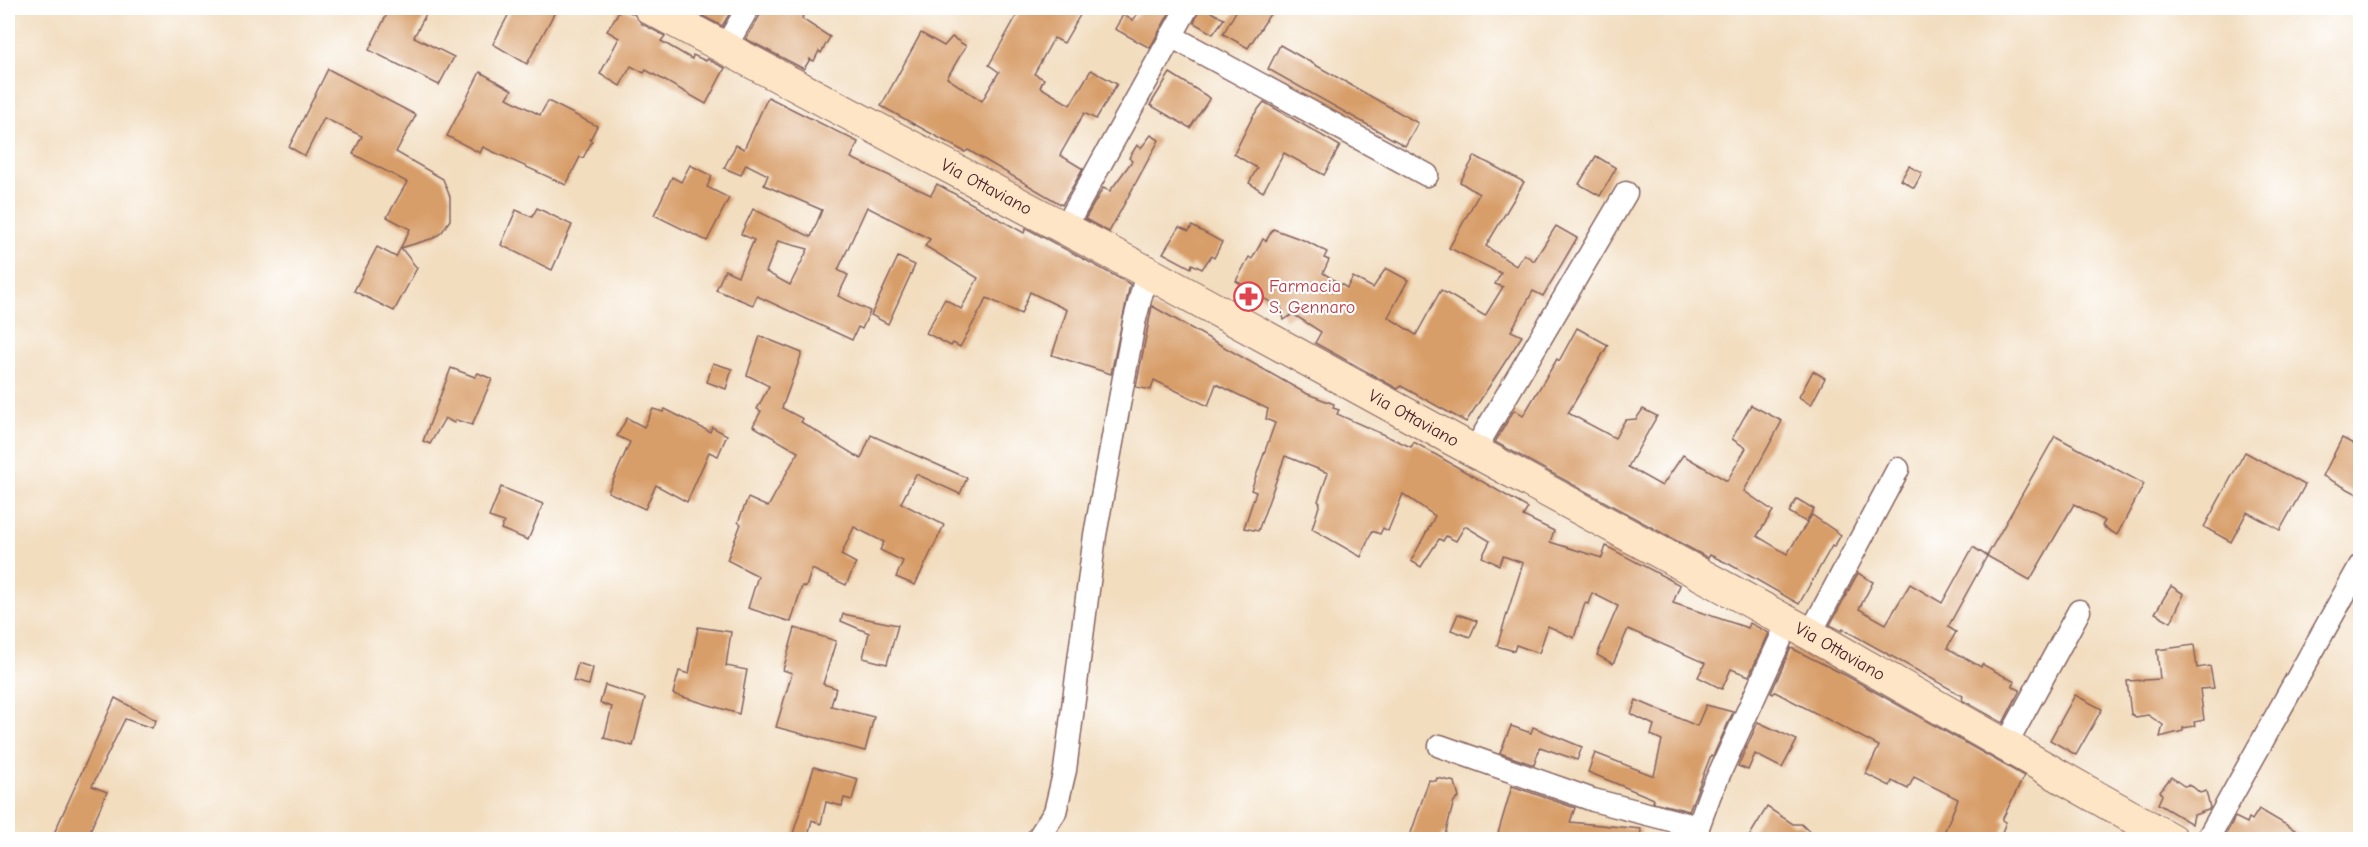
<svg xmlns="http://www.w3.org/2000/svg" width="2368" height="847" font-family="'Comic Neue',sans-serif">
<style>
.building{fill:#d89e69;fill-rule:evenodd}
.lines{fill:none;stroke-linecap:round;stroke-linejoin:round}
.minor-casing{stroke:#85625f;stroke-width:25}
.secondary-casing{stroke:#85625f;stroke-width:34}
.minor{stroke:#fff;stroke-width:22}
.secondary{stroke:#fde5c5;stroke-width:32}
.labels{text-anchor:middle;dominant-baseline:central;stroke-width:4.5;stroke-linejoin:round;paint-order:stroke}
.street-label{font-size:18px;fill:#4a1f2b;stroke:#fff}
.health-label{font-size:18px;fill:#be3a42;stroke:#fff;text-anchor:start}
</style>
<rect width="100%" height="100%" fill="#fff"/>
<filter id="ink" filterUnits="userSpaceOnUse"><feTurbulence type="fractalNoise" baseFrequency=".0167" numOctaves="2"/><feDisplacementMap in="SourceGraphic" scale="12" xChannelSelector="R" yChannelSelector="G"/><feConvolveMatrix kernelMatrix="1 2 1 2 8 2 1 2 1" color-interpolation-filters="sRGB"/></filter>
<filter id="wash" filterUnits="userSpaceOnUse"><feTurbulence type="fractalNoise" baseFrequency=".008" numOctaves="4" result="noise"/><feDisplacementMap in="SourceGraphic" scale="24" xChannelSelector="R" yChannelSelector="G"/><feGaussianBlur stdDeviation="1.35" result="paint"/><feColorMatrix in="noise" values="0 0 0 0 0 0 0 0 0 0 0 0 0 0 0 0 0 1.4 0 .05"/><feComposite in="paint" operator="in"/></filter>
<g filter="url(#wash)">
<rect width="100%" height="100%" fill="#f2ddbf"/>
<g id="blocks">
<!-- building -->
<g class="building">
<path d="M390,8H429L414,37L454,57L439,85L369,50Z"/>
<path d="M512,8H557L527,64L493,44Z"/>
<path d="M621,8L634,14L642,24L665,36L661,41L692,59L693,55L706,61L707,59L725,68L706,104L646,70L644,73L631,66L620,86L600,74L619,38L607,31Z"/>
<path d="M687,8H733L722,26Z"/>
<path d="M761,8H789L803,16L802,19L830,37L821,53L819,51L814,61L810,59L804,69L746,39L760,15Z"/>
<path d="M1021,8H1084L1064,43L1054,38L1034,74L1044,79L1040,87L1070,105L1091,70L1117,84L1096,119L1084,113L1060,155L1083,169L1062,205L968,150L965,152L881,106L921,33L944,46L952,37L966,46L947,78L982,101L999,72L989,65Z"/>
<path d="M1142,8H1172L1150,48L1115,29L1123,15L1133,20Z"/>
<path d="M1200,8H1204L1224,19L1213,34L1194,23Z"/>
<path d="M1238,8H1274L1248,48L1223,34Z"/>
<path d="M1280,45L1418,123L1405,146L1268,69Z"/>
<path d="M328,69L416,115L396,152L443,179L450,197V220L442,232L434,238L401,248L417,268L394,311L354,291L377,247L396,257L410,229L387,217L407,182L353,154L362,136L324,118L305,156L289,147Z"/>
<path d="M480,72L512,90L507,98L540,115L548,101L597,126L590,140L592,141L583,158L580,157L566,185L483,147L480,153L447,136Z"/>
<path d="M1170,73L1210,98L1190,128L1150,105Z"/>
<path d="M768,97L858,142L851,158L931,195L937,184L1024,233L1026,228L1130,284L1111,374L1052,355L1067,310L1030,292L1021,314L987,298L960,347L953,343L951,346L926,333L945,299L961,309L978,278L925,246L930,239L867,207L838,270L848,275L838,296L870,311L862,329L858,327L852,340L757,296L753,305L716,290L725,270L738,276L754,240L741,234L753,209L811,237L822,210L764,185L768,175L746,164L741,175L724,168L736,145L744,149ZM778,241L808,249L790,285L766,272Z"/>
<path d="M1264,102L1340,146L1324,175L1284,153L1263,192L1249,183L1257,168L1234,154L1253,116Z"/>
<path d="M1151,135L1159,140L1109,232L1085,219L1103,188L1110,191L1132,161L1129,158L1137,145L1141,148Z"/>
<path d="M1475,156L1524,182L1486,246L1516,266L1524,254L1534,261L1556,226L1577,238L1543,296L1533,291L1511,331L1522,336L1466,422L1401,386L1398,389L1315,343L1321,332L1293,314L1284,320L1281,308L1258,295L1253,297L1246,287L1236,281L1249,257L1252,259L1263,239L1266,241L1273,229L1306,241L1327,252L1324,258L1329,260L1323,273L1347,288L1353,277L1373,288L1386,268L1408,280L1388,317L1416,335L1441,290L1485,316L1503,287L1495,284L1501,273L1449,248L1479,194L1460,182Z"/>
<path d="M1596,156L1616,168L1600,196L1579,184Z"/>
<path d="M690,165L712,176L707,187L729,198L707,241L654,215L672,177L681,182Z"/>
<path d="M1909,166L1922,173L1914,188L1901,180Z"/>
<path d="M537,208L572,225L552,270L501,245L516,210L532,217Z"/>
<path d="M1192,226L1222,242L1214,258L1211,256L1202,269L1192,264L1191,268L1163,253L1179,227L1189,231Z"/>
<path d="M898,257L915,265L888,324L871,315Z"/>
<path d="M1152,306L1305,393L1334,404L1333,408L1339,410L1337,414L1411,447L1414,442L1528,508L1523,516L1554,531L1550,542L1602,558L1606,546L1680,585L1673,603L1748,628L1750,623L1769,633L1749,676L1731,669L1722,689L1698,677L1705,663L1628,629L1613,664L1597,655L1618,606L1592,593L1588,604L1585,603L1574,638L1548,626L1539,653L1516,645L1514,651L1497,646L1523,563L1503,556L1499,565L1482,557L1490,541L1465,526L1456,541L1446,536L1443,541L1439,539L1421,567L1411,561L1435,516L1403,494L1388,531L1383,528L1380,534L1372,531L1361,557L1312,529L1320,503L1318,501L1328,473L1285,456L1258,531L1244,528L1256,492L1251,490L1275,423L1266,419L1268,409L1216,384L1208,406L1154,380L1151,390L1136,387Z"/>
<path d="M1577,328L1608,345L1568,413L1615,438L1625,420L1636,419L1643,409L1657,416L1628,467L1662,486L1683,455L1727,481L1746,448L1732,439L1751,405L1782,421L1744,491L1773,511L1757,536L1787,554L1812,515L1841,535L1834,547L1832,546L1799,604L1729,564L1710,555L1708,558L1495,442L1514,410L1523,416L1557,359L1559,361Z"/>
<path d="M760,336L802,353L782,408L803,419L801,422L861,459L871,435L967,478L960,494L916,474L901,503L944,525L915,585L896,577L903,561L880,550L884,542L854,527L841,555L856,563L846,585L812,569L806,587L802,586L791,622L748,608L758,576L727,560L741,524L738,522L748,498L768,507L798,452L753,426L761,411L757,409L769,386L747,375Z"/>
<path d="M713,363L732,369L726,389L707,382Z"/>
<path d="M451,368L475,377L478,373L492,379L472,425L456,420L454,423L445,418L430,444L423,441Z"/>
<path d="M1813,371L1825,378L1811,405L1799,397Z"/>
<path d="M653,409L663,412L665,409L710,432L712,427L727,435L718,456L709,452L687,502L656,485L645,509L608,492L630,442L617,436L627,418L644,427Z"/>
<path d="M2055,436L2144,484L2117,535L2102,526L2105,521L2074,504L2030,580L1987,556Z"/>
<path d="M2342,438L2361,448V496L2323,476Z"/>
<path d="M2245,452L2305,485L2280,530L2247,512L2231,542L2204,527Z"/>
<path d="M501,487L543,504L528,540L501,529L504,522L489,517Z"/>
<path d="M1797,499L1814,509L1806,522L1789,512Z"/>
<path d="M1973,547L1987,556L1948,627L1956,632L1947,648L1981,667L1982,664L2015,682L2012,686L2020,690L2003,723L1962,700L1963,696L1843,629L1842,631L1830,625L1858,573L1873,582L1859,609L1886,624L1910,584L1942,603Z"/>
<path d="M2171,586L2184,594L2171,622L2155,613Z"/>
<path d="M843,614L898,625L887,664L863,658L869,633L841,621Z"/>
<path d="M1458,614L1477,621L1470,637L1451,630Z"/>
<path d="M698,627L731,632L726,666L747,670L739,714L673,694L679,671L689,674Z"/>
<path d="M795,628L836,641L823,684L836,688L831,706L874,717L865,751L776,727L792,673L783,670Z"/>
<path d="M2194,645L2197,668L2210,666L2214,688L2200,689L2204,720L2194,722L2195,726L2183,728V731L2160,737L2163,725L2148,715L2136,717L2131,714L2127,681L2160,679L2157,650Z"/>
<path d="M1791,648L1847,676L2024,776L2002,820L2006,822L1999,840H1941L1958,799L1914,777L1908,789L1892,781L1890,786L1866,774L1879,746L1775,692L1773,694L1771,693Z"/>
<path d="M578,663L593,668L589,685L573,681Z"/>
<path d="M605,685L645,698L633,746L604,738L612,707L600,703Z"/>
<path d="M2075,695L2102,709L2076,755L2050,740Z"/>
<path d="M115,698L156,720L152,728L125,719L92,786L107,792L86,840H51Z"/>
<path d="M1636,700L1697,726L1706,705L1733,712L1713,756L1711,755L1689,811L1653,802L1654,799L1588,772L1595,753L1654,776L1662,740L1651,735L1654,725L1631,714Z"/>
<path d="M1758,722L1797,740L1782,768L1755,754L1748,770L1738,766Z"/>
<path d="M1511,726L1531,733L1533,727L1582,747L1577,760L1540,747L1534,765L1500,753Z"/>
<path d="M814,767L858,779L852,800L844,798L842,806L826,802L821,824L812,820L807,840H791Z"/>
<path d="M2171,777L2184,786L2188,785L2193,787L2200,793L2206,791L2210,808L2208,810L2194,815L2192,824L2158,804L2162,795L2160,791Z"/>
<path d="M1437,778L1455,782L1459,798L1454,801L1445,835L1442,834L1440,840H1422L1410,836L1429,780L1436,781Z"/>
<path d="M1512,786L1575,808L1570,822L1641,829L1640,840H1496Z"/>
<path d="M1767,807L1793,824H1801L1819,840H1747Z"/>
<path d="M2259,809L2312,840H2223L2235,817L2247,823L2249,818L2252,820Z"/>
</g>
</g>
</g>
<g filter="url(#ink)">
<use href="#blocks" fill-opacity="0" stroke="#85625f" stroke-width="1.5"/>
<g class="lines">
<defs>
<g id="minor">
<path d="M1171,36L1427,175"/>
<path d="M724,49L748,8"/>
<path d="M1065,228L1187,8"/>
<path d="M1474,451L1626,193"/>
<path d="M1810,634L1898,469"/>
<path d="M2006,745L2079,611"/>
<path d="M1440,746L1593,800L1698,827L1693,840"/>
<path d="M1698,827L1710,794L1788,623"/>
<path d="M1037,840L1055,812L1065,770L1095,535L1134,323L1147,272"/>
<path d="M2207,840L2360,566"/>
</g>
<g id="secondary">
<path id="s1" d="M650,8L1147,272L1474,451L1810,634L2172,840"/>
</g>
</defs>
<!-- minor casing -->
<use href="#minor" class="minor-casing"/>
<!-- secondary casing -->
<use href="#secondary" class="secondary-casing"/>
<!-- minor -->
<use href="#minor" class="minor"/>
<!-- secondary -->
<use href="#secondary" class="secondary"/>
</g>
</g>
<!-- icons -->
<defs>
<symbol id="pharmacy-ring" viewBox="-11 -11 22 22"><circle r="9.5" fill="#fff" stroke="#e0444e" stroke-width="1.5"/><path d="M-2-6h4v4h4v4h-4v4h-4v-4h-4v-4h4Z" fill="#e0444e"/></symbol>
</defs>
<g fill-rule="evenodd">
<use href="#pharmacy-ring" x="1232" y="280" width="33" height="33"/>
</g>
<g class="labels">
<!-- street labels -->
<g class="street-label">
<text stroke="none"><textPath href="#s1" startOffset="381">Via Ottaviano</textPath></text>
<text stroke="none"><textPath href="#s1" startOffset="867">Via Ottaviano</textPath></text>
<text stroke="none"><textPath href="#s1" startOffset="1353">Via Ottaviano</textPath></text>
</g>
<!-- health labels -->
<g class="health-label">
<text x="1269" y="286">Farmacia<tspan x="1269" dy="21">S. Gennaro</tspan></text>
</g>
</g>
<!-- margin -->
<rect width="2368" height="847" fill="none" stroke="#fff" stroke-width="30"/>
</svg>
